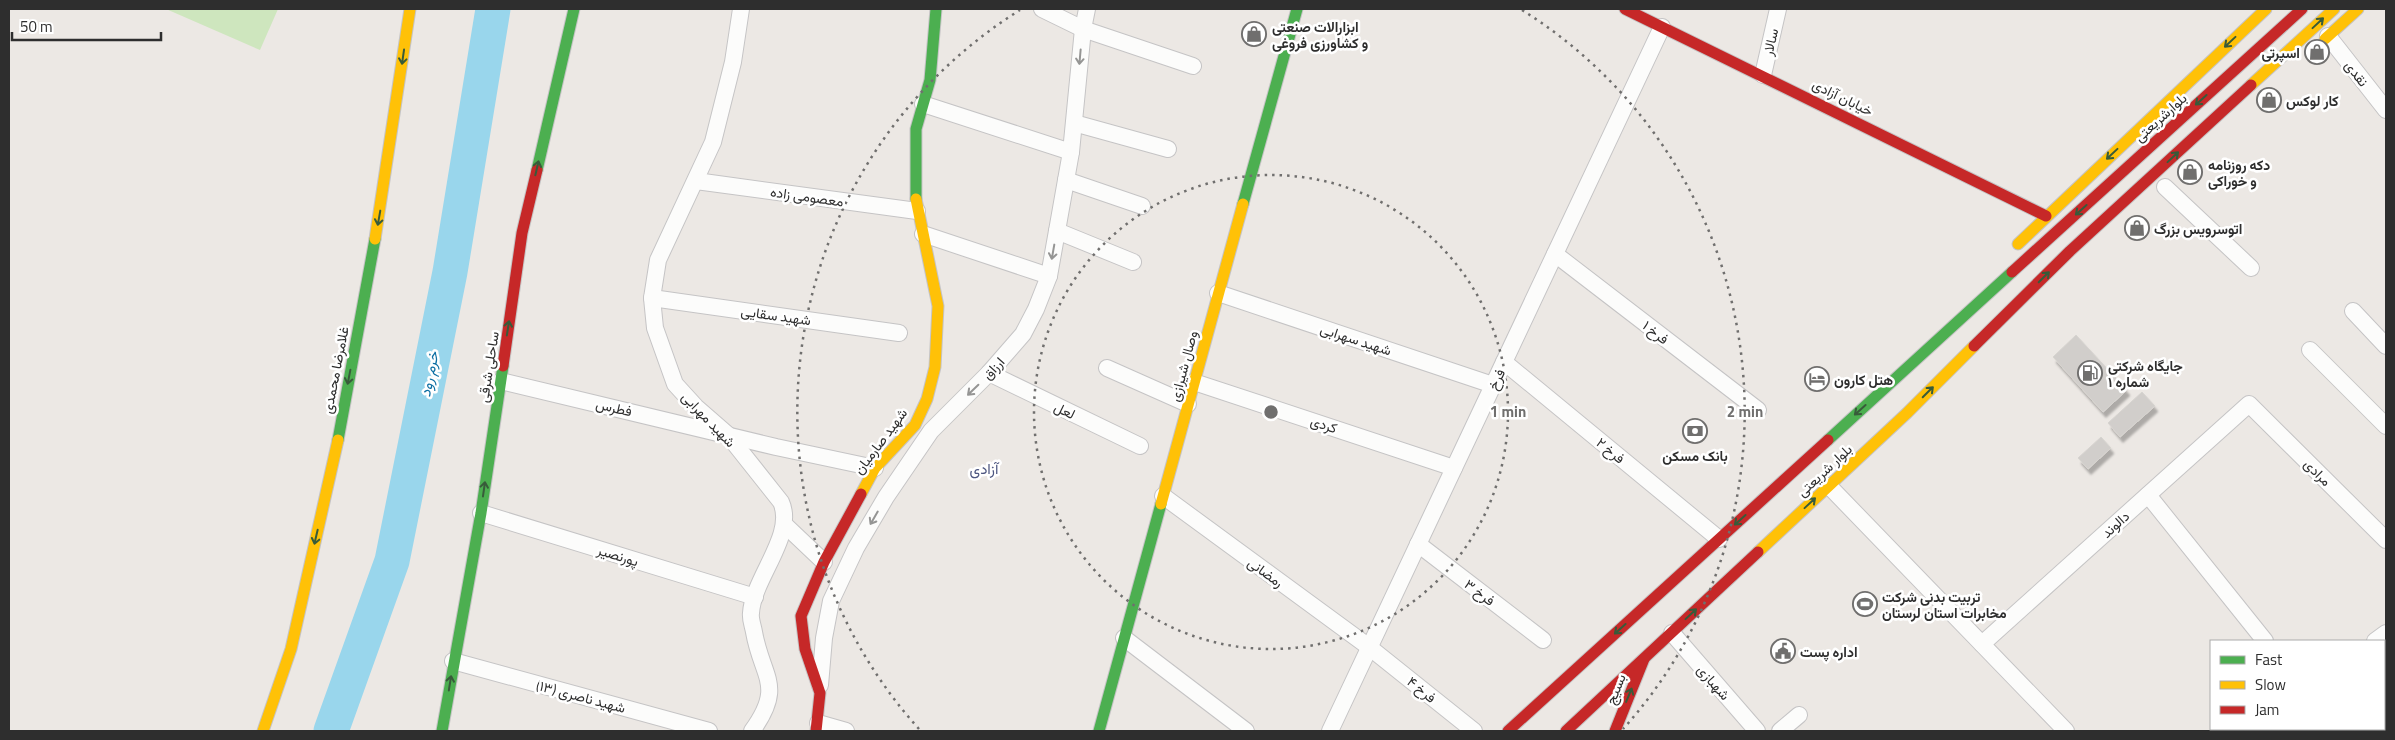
<svg xmlns="http://www.w3.org/2000/svg" width="2395" height="740" font-family="'Titillium Web',Vazirmatn,sans-serif">
<style>
.green{fill:#cee6be}
.lines{fill:none;stroke-linecap:round;stroke-linejoin:round}
.river{stroke:#99d6ec;stroke-width:35}
.building{fill:#d1cecb;stroke:#d7d4d0;filter:url(#shadow)}
.street-casing{stroke:#c5c4c5;stroke-width:18}
.fast-casing{stroke:#c5c4c5;stroke-width:13}
.slow-casing{stroke:#c5c4c5;stroke-width:13}
.jam-casing{stroke:#c5c4c5;stroke-width:13}
.street{stroke:#fcfcfb;stroke-width:16}
.fast{stroke:#4caf50;stroke-width:11}
.slow{stroke:#ffc107;stroke-width:11}
.jam{stroke:#c62828;stroke-width:11}
.oneway{stroke:#385b3a}
.oneway2{stroke:#959594}
.ring{fill:none;stroke:#706f6e;stroke-width:2.5;stroke-dasharray:2.5 5}
.labels{text-anchor:middle;dominant-baseline:central;stroke-width:5;stroke-linejoin:round;paint-order:stroke}
.poi-label{font-size:14px;font-weight:bold;fill:#2e2e2e;stroke:#fff;text-anchor:start}
.street-label{font-size:14px;fill:#2e2e2e;stroke:#fff}
.water-label{font-size:15px;font-style:italic;fill:#0d6fa3;stroke:#fff}
.neighbourhood-label{font-size:15px;fill:#4d5680;stroke:#fff}
.centre{fill:#706f6e;stroke:#fff;stroke-width:2.5}
.ring-label{font-size:15px;text-anchor:middle;font-weight:bold;fill:#706f6e;stroke:#fff;stroke-width:5;stroke-linejoin:round;paint-order:stroke}
</style>
<defs>
<filter id="shadow"><feDropShadow dx="3" dy="5.5" stdDeviation="1" flood-color="#0004"/></filter>
</defs>
<rect width="100%" height="100%" fill="#ece8e4"/>
<!-- green -->
<path class="green" d="M166,9H278L260,50Z"/>
<g class="lines">
<!-- river -->
<path class="river" d="M331,731L392,561L450,272L493,9"/>
</g>
<!-- building -->
<g class="building">
<path d="M2076,335L2127,390L2103,412L2053,357Z"/>
<path d="M2142,392L2155,406L2120,437L2108,423Z"/>
<path d="M2101,437L2111,448L2088,469L2078,458Z"/>
</g>
<g class="lines">
<defs>
<g id="street">
<path d="M741,9L733,62L713,142L658,260L652,298L655,328L675,384L696,407L727,434L781,502C796,535 753,578 751,613C750,619 753,626 754,632C762,678 785,685 752,731"/>
<path d="M1042,9L1083,29L1193,66"/>
<path d="M2328,36L2386,110"/>
<path d="M1763,75L1778,9"/>
<path d="M923,104L1071,152"/>
<path d="M1074,123L1168,149"/>
<path d="M1066,180L1142,206"/>
<path d="M696,181L917,211"/>
<path d="M2165,187L2251,268"/>
<path d="M1057,231L1133,262"/>
<path d="M923,234L1049,276"/>
<path d="M1555,254L1758,410"/>
<path d="M1218,293L1493,385"/>
<path d="M652,298L899,333"/>
<path d="M2353,311L2386,346"/>
<path d="M2310,350L2386,426"/>
<path d="M1504,362L1719,539"/>
<path d="M1107,368L1188,404"/>
<path d="M989,373L1140,446"/>
<path d="M501,381L776,447L875,468"/>
<path d="M1194,382L1454,468"/>
<path d="M1829,486L2066,731"/>
<path d="M2148,495L2265,641"/>
<path d="M1163,496L1369,647L1474,731"/>
<path d="M481,513L755,597"/>
<path d="M785,525L824,562"/>
<path d="M1418,544L1543,640"/>
<path d="M1672,633L1757,731"/>
<path d="M1124,638L1246,731"/>
<path d="M2375,641L2386,633"/>
<path d="M1982,644L2249,404L2386,540"/>
<path d="M453,661L709,731"/>
<path d="M820,685L824,638L831,601L856,548L886,497L931,431L989,373L1023,334L1036,309L1049,276L1071,152L1083,29L1087,9"/>
<path d="M818,723L846,731"/>
<path d="M1330,731L1662,27"/>
<path d="M1780,731L1799,715"/>
<path d="M2251,731L2254,729"/>
</g>
<g id="fast">
<path d="M537,170L574,9"/>
<path d="M916,199V129L930,80L936,9"/>
<path d="M1243,204L1297,9"/>
<path d="M338,440L375,239"/>
<path d="M1828,440L2012,272"/>
<path d="M442,731L481,513L503,366"/>
<path d="M1099,731L1161,504"/>
</g>
<g id="slow">
<path d="M2325,39L2358,9"/>
<path d="M2251,85L2334,9"/>
<path d="M375,239L410,9"/>
<path d="M2018,244L2266,9"/>
<path d="M861,494L875,468L915,425L927,399L935,367L938,306L916,199"/>
<path d="M1161,504L1243,204"/>
<path d="M1758,552L1907,413L1974,346"/>
<path d="M263,731L291,649L338,440"/>
</g>
<g id="jam">
<path d="M1625,9L2046,216"/>
<path d="M2012,272L2302,9"/>
<path d="M1974,346L2070,251L2251,85"/>
<path d="M503,366L522,233L537,170"/>
<path d="M816,731L820,693L805,649L801,616L824,562L861,494"/>
<path d="M1508,731L1828,440"/>
<path d="M1566,731L1758,552"/>
<path d="M1615,731L1644,659"/>
</g>
</defs>
<!-- street casing -->
<use href="#street" class="street-casing"/>
<!-- fast casing -->
<use href="#fast" class="fast-casing"/>
<!-- slow casing -->
<use href="#slow" class="slow-casing"/>
<!-- jam casing -->
<use href="#jam" class="jam-casing"/>
<!-- street -->
<use href="#street" class="street"/>
<!-- fast -->
<use href="#fast" class="fast"/>
<!-- slow -->
<use href="#slow" class="slow"/>
<!-- jam -->
<use href="#jam" class="jam"/>
</g>
<!-- one-way arrows -->
<defs><path id="oneway-shaft" d="M-6 0H5M1.5-3L5.5 0L1.5 3" fill="none" stroke-width="1.6" stroke-linecap="round" stroke-linejoin="round" transform="scale(1.25)"/></defs>
<g class="oneway">
<use href="#oneway-shaft" transform="translate(2318 23) rotate(-43)"/>
<use href="#oneway-shaft" transform="translate(2230 42) rotate(137)"/>
<use href="#oneway-shaft" transform="translate(403 57) rotate(98)"/>
<use href="#oneway-shaft" transform="translate(2201 100) rotate(138)"/>
<use href="#oneway-shaft" transform="translate(2112 154) rotate(137)"/>
<use href="#oneway-shaft" transform="translate(2173 157) rotate(-43)"/>
<use href="#oneway-shaft" transform="translate(537 168) rotate(-77)"/>
<use href="#oneway-shaft" transform="translate(2081 210) rotate(138)"/>
<use href="#oneway-shaft" transform="translate(379 218) rotate(100)"/>
<use href="#oneway-shaft" transform="translate(2044 277) rotate(-45)"/>
<use href="#oneway-shaft" transform="translate(508 328) rotate(-81)"/>
<use href="#oneway-shaft" transform="translate(349 377) rotate(101)"/>
<use href="#oneway-shaft" transform="translate(1928 392) rotate(-45)"/>
<use href="#oneway-shaft" transform="translate(1860 410) rotate(138)"/>
<use href="#oneway-shaft" transform="translate(484 489) rotate(-82)"/>
<use href="#oneway-shaft" transform="translate(1810 503) rotate(-43)"/>
<use href="#oneway-shaft" transform="translate(1740 520) rotate(138)"/>
<use href="#oneway-shaft" transform="translate(316 537) rotate(103)"/>
<use href="#oneway-shaft" transform="translate(1691 614) rotate(-43)"/>
<use href="#oneway-shaft" transform="translate(1620 629) rotate(138)"/>
<use href="#oneway-shaft" transform="translate(450 683) rotate(-81)"/>
<use href="#oneway-shaft" transform="translate(1629 695) rotate(-67)"/>
</g>
<g class="oneway2">
<use href="#oneway-shaft" transform="translate(1080 57) rotate(95)"/>
<use href="#oneway-shaft" transform="translate(1053 252) rotate(100)"/>
<use href="#oneway-shaft" transform="translate(973 390) rotate(136)"/>
<use href="#oneway-shaft" transform="translate(874 518) rotate(120)"/>
</g>
<!-- distance rings -->
<g class="ring">
<circle cx="1271" cy="412" r="237"/>
<path d="M919 729A474 474 0 0 1 1020 10M1522 10A474 474 0 0 1 1623 729"/>
</g>
<!-- icons -->
<defs>
<symbol id="shop-ring" viewBox="-11 -11 22 22"><circle r="9.5" fill="#fff" stroke="#706f6e" stroke-width="1.5"/><path d="M-5-2.5h2.3a2.7 3.5 0 0 1 5.4 0H5L5.5 6h-11ZM-1.5-2.5h3a1.5 2.3 0 0 0-3 0Z" fill="#706f6e"/></symbol>
<symbol id="fuel-ring" viewBox="-11 -11 22 22"><circle r="9.5" fill="#fff" stroke="#706f6e" stroke-width="1.5"/><path d="M-5.5-6h7V0h2V4h1.3V-2.5L3-4.5l.8-.8L6-3V5H2.5V1h-1V6h-7ZM-4.2-4.7v3.2H.2V-4.7Z" fill="#706f6e"/></symbol>
<symbol id="hotel-ring" viewBox="-11 -11 22 22"><circle r="9.5" fill="#fff" stroke="#706f6e" stroke-width="1.5"/><path d="M-6-4.5h1.5V1H6V5H4.5V3h-9V5H-6ZM-4 0a1.8 1.8 0 1 1 3.6 0ZM.5 0V-2.5h3Q6-2.5 6 0Z" fill="#706f6e"/></symbol>
<symbol id="bank-ring" viewBox="-11 -11 22 22"><circle r="9.5" fill="#fff" stroke="#706f6e" stroke-width="1.5"/><path d="M-6-4H6V4H-6ZM0-2.3a2.3 2.3 0 1 0 0 4.6a2.3 2.3 0 1 0 0-4.6Z" fill="#706f6e"/></symbol>
<symbol id="stadium-ring" viewBox="-11 -11 22 22"><circle r="9.5" fill="#fff" stroke="#706f6e" stroke-width="1.5"/><path d="M0-5a6.5 5 0 1 0 0 10a6.5 5 0 1 0 0-10ZM-3.5-1.8h7v3.6h-7Z" fill="#706f6e"/></symbol>
<symbol id="civic-ring" viewBox="-11 -11 22 22"><circle r="9.5" fill="#fff" stroke="#706f6e" stroke-width="1.5"/><path d="M-.6-6.5H3V-4.5H.6V-3L4-1V1h2V6H-6V1h2V-1L-.6-3ZM-1.2 2.5V6h2.4V2.5Z" fill="#706f6e"/></symbol>
</defs>
<g fill-rule="evenodd">
<use href="#shop-ring" x="1240" y="20" width="28" height="28"/>
<use href="#shop-ring" x="2303" y="38" width="28" height="28"/>
<use href="#shop-ring" x="2255" y="86" width="28" height="28"/>
<use href="#shop-ring" x="2176" y="158" width="28" height="28"/>
<use href="#shop-ring" x="2123" y="214" width="28" height="28"/>
<use href="#fuel-ring" x="2076" y="359" width="28" height="28"/>
<use href="#hotel-ring" x="1803" y="365" width="28" height="28"/>
<use href="#bank-ring" x="1681" y="417" width="28" height="28"/>
<use href="#stadium-ring" x="1851" y="590" width="28" height="28"/>
<use href="#civic-ring" x="1769" y="637" width="28" height="28"/>
</g>
<g class="labels">
<!-- poi labels -->
<g class="poi-label">
<text x="1272" y="26">ابزارالات صنعتی<tspan x="1272" dy="16">و کشاورزی فروغی</tspan></text>
<text x="2300" y="52" text-anchor="end">اسپرتی</text>
<text x="2286" y="100">کار لوکس</text>
<text x="2208" y="164">دکه روزنامه<tspan x="2208" dy="16">و خوراکی</tspan></text>
<text x="2154" y="228">اتوسرویس بزرگ</text>
<text x="2108" y="365">جایگاه شرکتی<tspan x="2108" dy="16">شماره ۱</tspan></text>
<text x="1834" y="379">هتل کارون</text>
<text x="1695" y="455" text-anchor="middle">بانک مسکن</text>
<text x="1882" y="596">تربیت بدنی شرکت<tspan x="1882" dy="16">مخابرات استان لرستان</tspan></text>
<text x="1800" y="651">اداره پست</text>
</g>
<!-- street labels -->
<g class="street-label">
<text transform="translate(1770 42) rotate(-77)">سالار</text>
<text transform="translate(2357 73) rotate(52)">نقدی</text>
<text transform="translate(1843 97) rotate(26)">خیابان آزادی</text>
<text transform="translate(2160 117) rotate(-42)">بلوارشریعتی</text>
<text transform="translate(807 196) rotate(8)">معصومی زاده</text>
<text transform="translate(776 315) rotate(8)">شهید سقایی</text>
<text transform="translate(1656 332) rotate(38)">فرخ ۱</text>
<text transform="translate(1356 339) rotate(18)">شهید سهرابی</text>
<text transform="translate(1183 366) rotate(-75)">وصال شیرازی</text>
<text transform="translate(488 367) rotate(-81)">ساحلی شرقی</text>
<text transform="translate(993 368) rotate(-48)">ارزاق</text>
<text transform="translate(335 370) rotate(-79)">غلامرضا محمدی</text>
<text transform="translate(1496 379) rotate(-64)">فرخ</text>
<text transform="translate(614 407) rotate(13)">فطرس</text>
<text transform="translate(1065 410) rotate(26)">لعل</text>
<text transform="translate(709 419) rotate(46)">شهید مهرابی</text>
<text transform="translate(1324 424) rotate(18)">کردی</text>
<text transform="translate(880 441) rotate(-53)">شهید صارمیان</text>
<text transform="translate(1611 450) rotate(39)">فرخ ۲</text>
<text transform="translate(1824 470) rotate(-43)">بلوار شریعتی</text>
<text transform="translate(2318 472) rotate(45)">مرادی</text>
<text transform="translate(2115 524) rotate(-42)">دالوند</text>
<text transform="translate(618 555) rotate(17)">پورنصیر</text>
<text transform="translate(1266 572) rotate(36)">رمضانی</text>
<text transform="translate(1480 592) rotate(37)">فرخ ۳</text>
<text transform="translate(1714 682) rotate(49)">شهبازی</text>
<text transform="translate(1422 689) rotate(39)">فرخ ۴</text>
<text transform="translate(1615 689) rotate(-68)">بسیج</text>
<text transform="translate(581 696) rotate(15)">شهید ناصری (۱۳)</text>
</g>
<!-- water labels -->
<g class="water-label">
<text transform="translate(429 374) rotate(-79)">خرم رود</text>
</g>
<!-- neighbourhood labels -->
<g class="neighbourhood-label">
<text x="984" y="468">آزادی</text>
</g>
</g>
<circle cx="1271" cy="412" r="8" class="centre"/>
<g class="ring-label">
<text x="1508" y="417">1 min</text>
<text x="1745" y="417">2 min</text>
</g>
<!-- border -->
<rect width="2395" height="740" fill="none" stroke="#2e2e2e" stroke-width="20"/>
<!-- legend -->
<rect x="2210" y="640" width="175" height="90" fill="#ffffff" stroke="#ababab"/>
<rect x="2220" y="656" width="25" height="8" fill="#4caf50" stroke="#ababab"/>
<text x="2255" y="665" font-size="15" fill="#2e2e2e">Fast</text>
<rect x="2220" y="681" width="25" height="8" fill="#ffc107" stroke="#ababab"/>
<text x="2255" y="690" font-size="15" fill="#2e2e2e">Slow</text>
<rect x="2220" y="706" width="25" height="8" fill="#c62828" stroke="#ababab"/>
<text x="2255" y="715" font-size="15" fill="#2e2e2e">Jam</text>
<!-- scale -->
<path d="M12 32v8h149v-8" fill="none" stroke="#2e2e2e" stroke-width="2.5"/>
<text x="20" y="32" font-size="15" fill="#2e2e2e" stroke="#ffffff" stroke-width="4" paint-order="stroke">50 m</text>
</svg>
